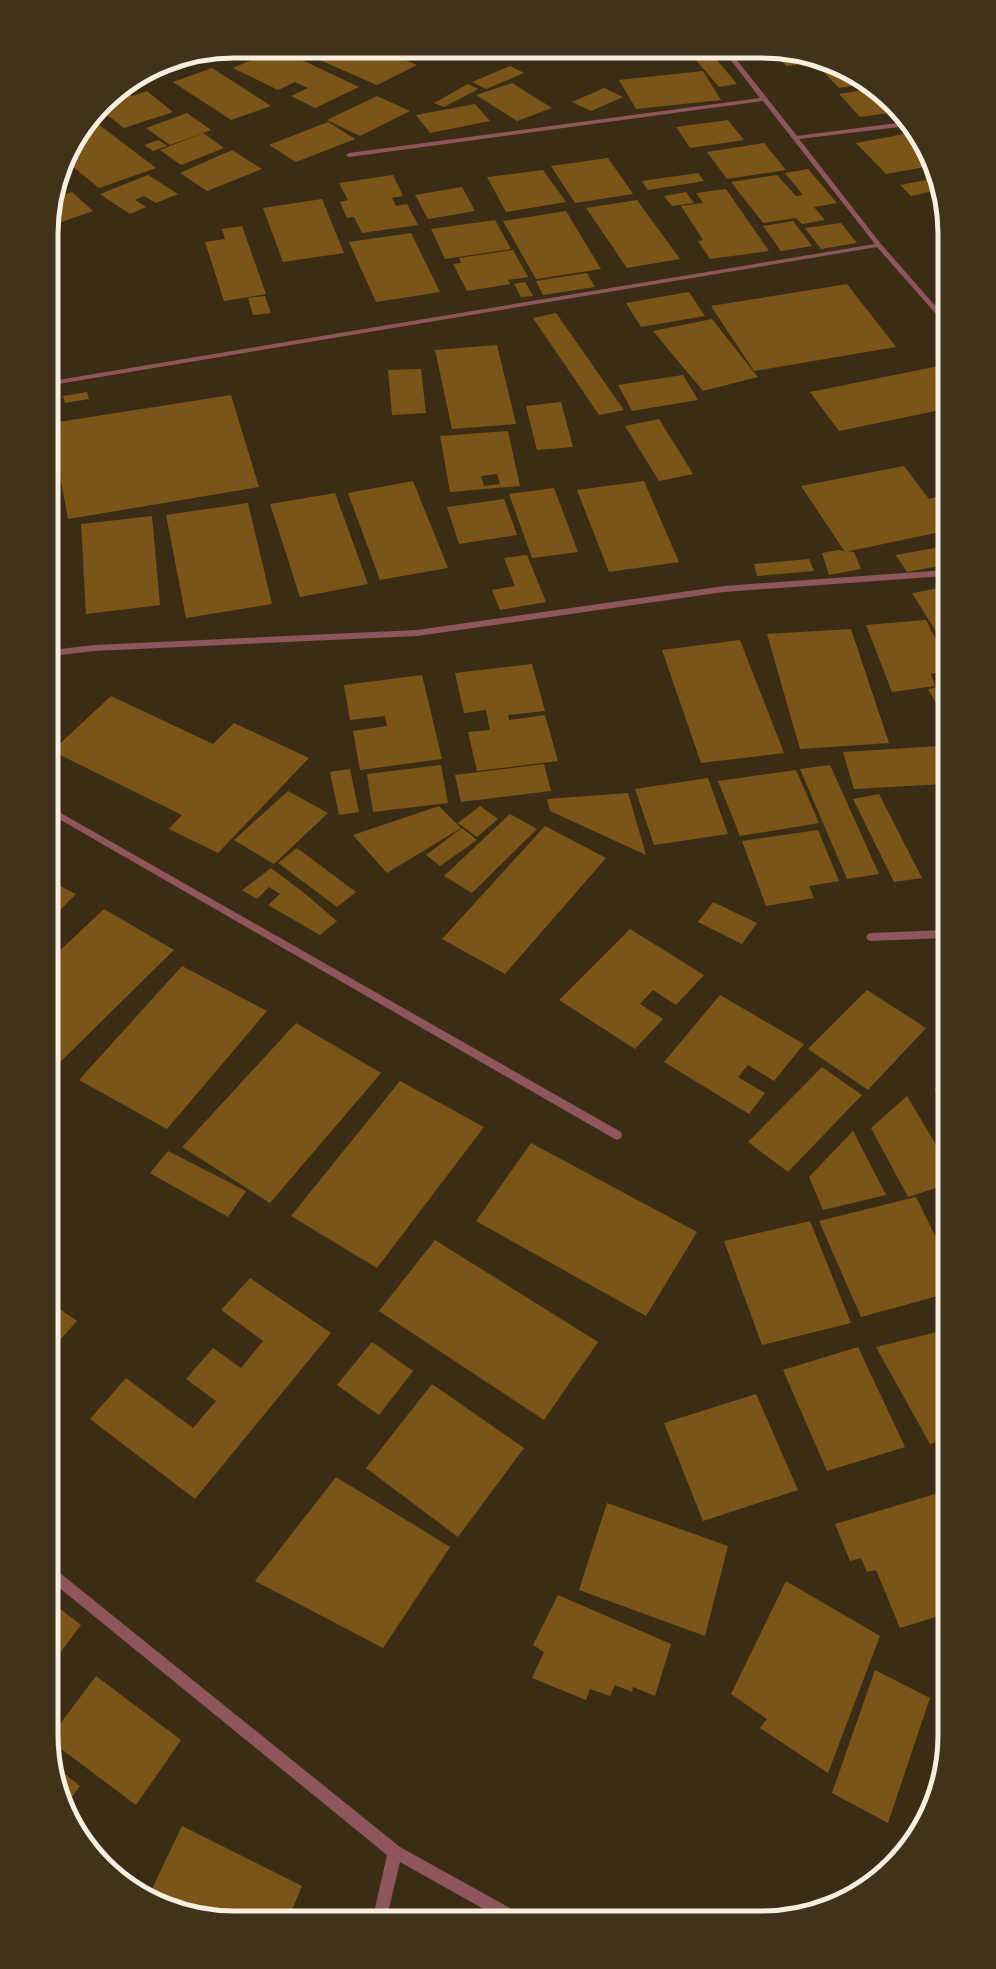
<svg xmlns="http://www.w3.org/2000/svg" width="996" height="1969" font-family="'Roboto Serif',serif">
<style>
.building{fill:#7b5518;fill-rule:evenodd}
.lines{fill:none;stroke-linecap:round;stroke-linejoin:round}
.minor{fill:#8f555c;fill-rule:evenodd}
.rim{fill:none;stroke:#f7eee0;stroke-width:5}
</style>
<rect width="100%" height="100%" fill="#3b2d15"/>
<!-- building -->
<g class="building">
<path d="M272,51H283L359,87L315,108L291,96L308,88L295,82L278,90L233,68Z"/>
<path d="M299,51L387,52L417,65L377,85Z"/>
<path d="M408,52H437L423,59Z"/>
<path d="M691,54H712L737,84L719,87Z"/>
<path d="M804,57L820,62L786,66L780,59Z"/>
<path d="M826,64L843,70L865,84L839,88L817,65Z"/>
<path d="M510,66L524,73L486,89L472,82Z"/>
<path d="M212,68L271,106L231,120L173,82Z"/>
<path d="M703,71L721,100L636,109L619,80Z"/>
<path d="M512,83L552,108L517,121L476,95Z"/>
<path d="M468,84L478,89L444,107L434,103Z"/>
<path d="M604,88L623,97L591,111L572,102Z"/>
<path d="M871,89L882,96L896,112L860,117L839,94Z"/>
<path d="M147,91L173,112L124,128L102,111L108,104L112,102L110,101L111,99L129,94L132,96Z"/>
<path d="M377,96L410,111L360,136L327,120Z"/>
<path d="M475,104L490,121L430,133L416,115Z"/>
<path d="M187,113L211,130L170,145L146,128Z"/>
<path d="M728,120L744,140L690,148L676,127Z"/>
<path d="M94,121L156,168L99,188L67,162L70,153Z"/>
<path d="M328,122L355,139L296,162L269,145Z"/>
<path d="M203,133L224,148L181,165L160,150Z"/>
<path d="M910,133L919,142L931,166L886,174L856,143Z"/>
<path d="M159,140L167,146L153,151L144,145Z"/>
<path d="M764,143L786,170L727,179L707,152Z"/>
<path d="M232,150L262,169L207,191L180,173Z"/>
<path d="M608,158L633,194L575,203L551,166Z"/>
<path d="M808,169L837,203L814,207L825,220L802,224L796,218L763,223L731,182L777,175L796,196L803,195L785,173Z"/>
<path d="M543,170L566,202L506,212L487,177Z"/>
<path d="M698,173L704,181L648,190L642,181Z"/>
<path d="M148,175L178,194L156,203L144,196L135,200L146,207L130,214L100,194Z"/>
<path d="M393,175L403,196L392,198L396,206L407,204L418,225L362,233L354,217L347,218L340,202L348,200L339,183Z"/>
<path d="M936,178L938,190L911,196L900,185Z"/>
<path d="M462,187L475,211L428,219L415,195Z"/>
<path d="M726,189L769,251L710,259L698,241L703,240L681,206L703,203L696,193Z"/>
<path d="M72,192L93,211L53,225V210L57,197Z"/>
<path d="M686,192L694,203L672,206L664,196Z"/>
<path d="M322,199L344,253L283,262L263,208Z"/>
<path d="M637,200L680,259L627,268L586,208Z"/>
<path d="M566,211L601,269L536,279L503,221Z"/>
<path d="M495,220L511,249L445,259L431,229Z"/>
<path d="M793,221L812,246L781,251L763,226Z"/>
<path d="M841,223L857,243L821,249L805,228Z"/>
<path d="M242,226L266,294L224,301L205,242L225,239L222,229Z"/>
<path d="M411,233L440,292L376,302L349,242Z"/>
<path d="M513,250L528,277L508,280L510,284L467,291L453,264L461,263L459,258Z"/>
<path d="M587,273L595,287L543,295L536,281Z"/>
<path d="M525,282L533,296L521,297L514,284Z"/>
<path d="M847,284L896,347L754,371L711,306Z"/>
<path d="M689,292L705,316L641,327L626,303Z"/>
<path d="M265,296L271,313L253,315L248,298Z"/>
<path d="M556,313L624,410L599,415L533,318Z"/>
<path d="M712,319L753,371L758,377L703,391L653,331Z"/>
<path d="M497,345L516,424L452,429L435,350Z"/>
<path d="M939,366L945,373V409L839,431L810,392Z"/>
<path d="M421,369L426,413L392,415L388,370Z"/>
<path d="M683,375L698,400L632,411L618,385Z"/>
<path d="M87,392L89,399L65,403L63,396Z"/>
<path d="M231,395L259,487L68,519L52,432V423Z"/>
<path d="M561,402L573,447L537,450L526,406Z"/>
<path d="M659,419L693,474L659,481L625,426Z"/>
<path d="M508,431L520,486L450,492L440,436ZM497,474L500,484L484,486L481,476Z"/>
<path d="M904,466L929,499L940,496L945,503V531L845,552L801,486Z"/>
<path d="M413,481L448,568L380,580L348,493Z"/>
<path d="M644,481L679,562L609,572L577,490Z"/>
<path d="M554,488L578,552L532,558L509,494Z"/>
<path d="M335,493L368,584L300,597L270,504Z"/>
<path d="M504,499L517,535L459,544L447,507Z"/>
<path d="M248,503L272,604L186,618L166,515Z"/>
<path d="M152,516L160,605L86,614L81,524Z"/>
<path d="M945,546V565L907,572L896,555Z"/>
<path d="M838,550L854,552L861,569L829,575L822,553Z"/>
<path d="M527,555L546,602L500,610L492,590L515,586L504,558Z"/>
<path d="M809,559L814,571L757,576L754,564Z"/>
<path d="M945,587V646L912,593Z"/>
<path d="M926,620L945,657V671L931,674L935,686L892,692L866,625Z"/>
<path d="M851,629L889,743L800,749L767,634Z"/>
<path d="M740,640L784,753L701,763L662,650Z"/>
<path d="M532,664L545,711L508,715L509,720L545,715L558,761L477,771L468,732L490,730L486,710L464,713L455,673Z"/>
<path d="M422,675L442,759L360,770L353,731L387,726L385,716L350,720L344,685Z"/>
<path d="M945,686V719L928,689Z"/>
<path d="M111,696L213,744L234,723L309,758L218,853L169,829L182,815L52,751Z"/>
<path d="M940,746L945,762V784L854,789L843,752Z"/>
<path d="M544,764L551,791L461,802L455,775Z"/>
<path d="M441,765L448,803L373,812L367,774Z"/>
<path d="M830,765L879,874L847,879L800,769Z"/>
<path d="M350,769L359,812L339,815L330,772Z"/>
<path d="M796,770L819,823L740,836L718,781Z"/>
<path d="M708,778L728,834L654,845L635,789Z"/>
<path d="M288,791L328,813L274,864L234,840Z"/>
<path d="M628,793L646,855L550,811L547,799Z"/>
<path d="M879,794L922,878L894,882L853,799Z"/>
<path d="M439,806L461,828L387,873L353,835Z"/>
<path d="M480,806L498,819L477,837L458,823Z"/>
<path d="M510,814L537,829L472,893L444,876Z"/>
<path d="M545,826L606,858L505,974L442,939Z"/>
<path d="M462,828L477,840L440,866L426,855Z"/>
<path d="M818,830L839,881L809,886L814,898L766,906L742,841Z"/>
<path d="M297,848L356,892L337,907L278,863Z"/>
<path d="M271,868L303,892L337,921L320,935L268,905L280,894L269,887L257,899L242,890Z"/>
<path d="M52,882L76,894L52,918Z"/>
<path d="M713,902L757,923L742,944L698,922Z"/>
<path d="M104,909L174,950L52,1070V958Z"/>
<path d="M630,929L704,975L676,1005L653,990L640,1004L663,1019L635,1049L559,1000Z"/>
<path d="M182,966L267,1011L167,1129L79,1080Z"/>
<path d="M867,990L926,1028L868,1090L808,1049Z"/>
<path d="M720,995L804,1044L774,1081L748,1065L738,1077L765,1093L749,1114L664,1062Z"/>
<path d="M296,1023L381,1073L270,1203L182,1147Z"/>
<path d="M822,1067L862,1095L788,1172L748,1142Z"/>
<path d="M400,1081L484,1127L377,1268L291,1216Z"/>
<path d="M945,1086V1109L934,1089Z"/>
<path d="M907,1096L945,1160V1185L908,1197L871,1128Z"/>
<path d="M853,1131L886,1195L823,1210L809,1177Z"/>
<path d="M531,1143L697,1232L646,1316L476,1221Z"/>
<path d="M168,1151L246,1191L228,1217L150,1173Z"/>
<path d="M916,1197L945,1256V1294L861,1317L819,1221Z"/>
<path d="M810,1221L851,1323L762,1345L724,1241Z"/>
<path d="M435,1240L598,1342L544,1420L379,1311Z"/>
<path d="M250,1278L331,1333L195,1499L90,1419L126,1378L193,1428L216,1401L186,1379L213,1348L241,1368L263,1341L221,1310Z"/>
<path d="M51,1303L77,1321L51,1350Z"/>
<path d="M945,1330V1439L930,1444L876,1347Z"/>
<path d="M372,1342L413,1371L379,1415L337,1385Z"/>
<path d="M858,1347L905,1447L827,1471L783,1370Z"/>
<path d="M432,1384L524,1448L458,1537L366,1468Z"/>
<path d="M756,1394L798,1490L703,1521L664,1423Z"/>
<path d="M336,1477L450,1547L383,1648L255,1581Z"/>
<path d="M945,1491V1614L900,1628L876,1570L867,1572L861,1558L850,1561L835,1524Z"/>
<path d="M607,1503L728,1546L705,1636L579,1590Z"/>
<path d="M786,1581L880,1636L828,1773L760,1728L767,1719L731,1694Z"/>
<path d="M558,1595L671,1644L655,1696L633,1687L632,1692L615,1685L610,1696L590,1689L586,1700L532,1678L544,1652L533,1645Z"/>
<path d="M51,1602L81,1625L51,1665Z"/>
<path d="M875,1670L930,1698L888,1823L832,1793Z"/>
<path d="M96,1676L181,1740L136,1805L52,1742L51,1736Z"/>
<path d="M56,1767L80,1786L66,1805L61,1794Z"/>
<path d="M182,1826L302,1886L289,1917L210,1916L164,1904L149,1895Z"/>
</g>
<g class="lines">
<!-- minor -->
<g class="minor">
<path d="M726,54H732L797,136L905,122L908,126L799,139L881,244L945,317V323L943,322L877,247L52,385V381L875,244L763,101L349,157L346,155L349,153L760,98Z"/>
<path d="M945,570V576L724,592L417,636L94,651L52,656V650L94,645L417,630L724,586Z"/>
<path d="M52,808L621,1132L622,1135L621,1138L617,1140L613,1138L52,815Z"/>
<path d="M945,930V938L871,941L868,940L866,937L868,934L871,933Z"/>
<path d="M51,1567L55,1569L400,1847L517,1912L519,1917H498L400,1862L387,1917H373L387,1855L51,1581Z"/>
</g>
</g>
<!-- crop -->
<path d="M0 0H996V1969H0ZM234 58H762A176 176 0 0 1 938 234V1735A176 176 0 0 1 762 1911H234A176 176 0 0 1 58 1735V234A176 176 0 0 1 234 58Z" fill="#40331c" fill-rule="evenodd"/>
<path class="rim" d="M234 58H762A176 176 0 0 1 938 234V1735A176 176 0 0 1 762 1911H234A176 176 0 0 1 58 1735V234A176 176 0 0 1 234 58Z"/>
</svg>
